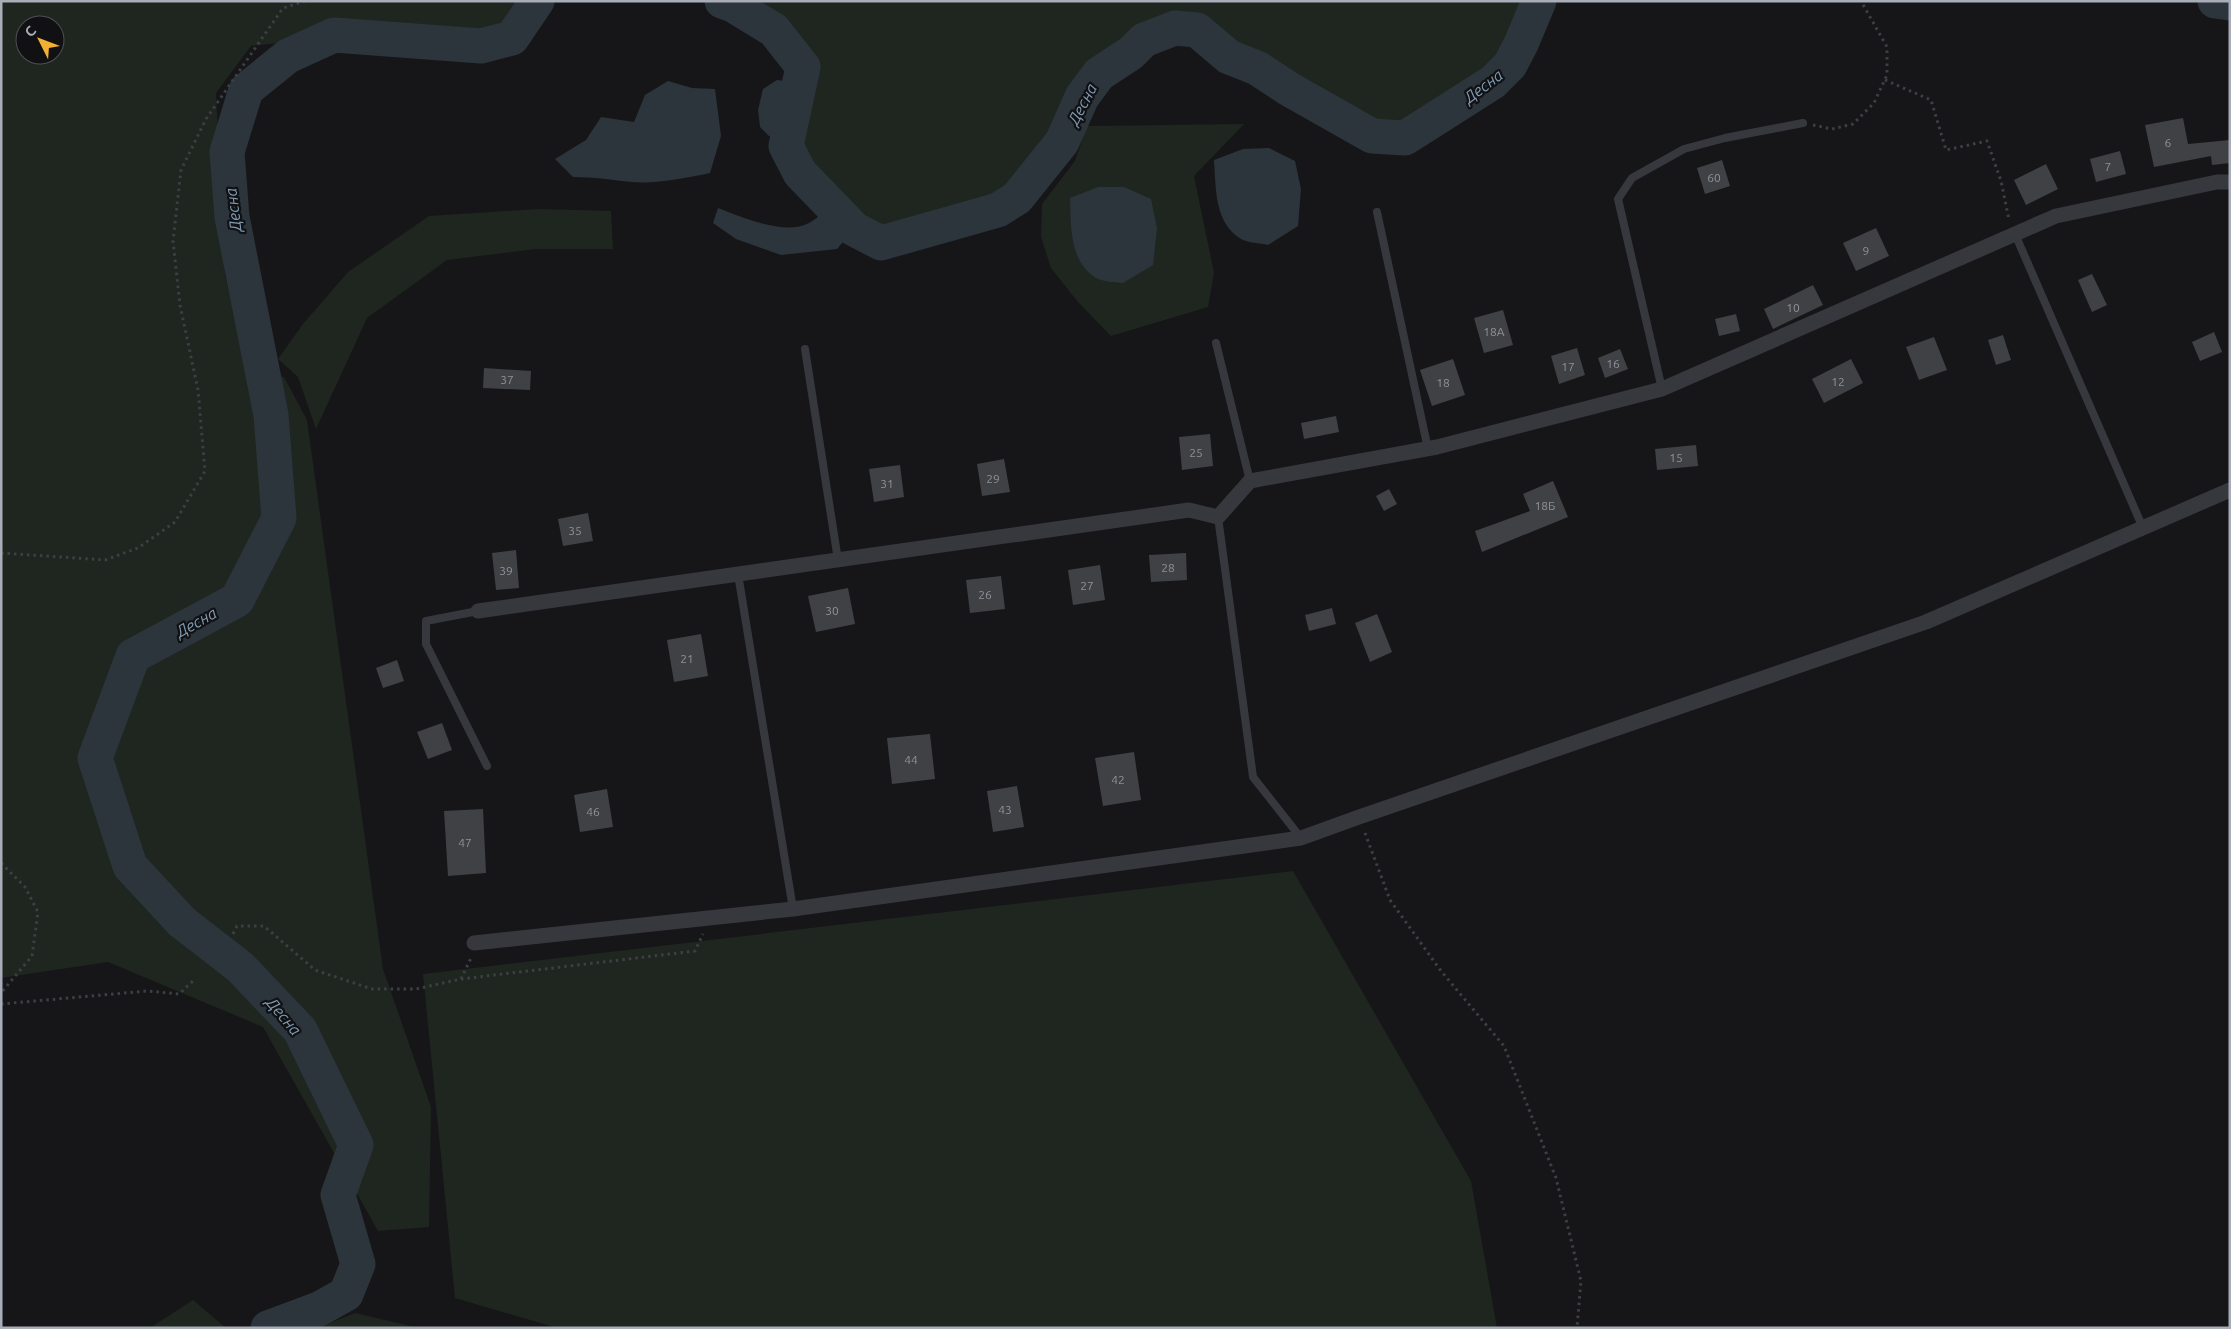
<svg xmlns="http://www.w3.org/2000/svg" width="2231" height="1329" font-family="Ubuntu,sans-serif">
<style>
.green{fill:#1e261f;fill-rule:evenodd}
.water{fill:#2c353c}
.lines{fill:none;stroke-linecap:round;stroke-linejoin:round}
.river{stroke:#2c353c;stroke-width:35}
.building{fill:#404145}
.path{stroke:#3d3f44;stroke-width:3;stroke-dasharray:2.5 4;stroke-linecap:butt}
.service{stroke:#37383d;stroke-width:8}
.minor{stroke:#37383d;stroke-width:15}
.labels{text-anchor:middle;dominant-baseline:central;stroke-width:4.5;stroke-linejoin:round;paint-order:stroke}
.number-label{font-size:12px;fill:#8e929b}
.water-label{font-size:16px;font-style:italic;fill:#7f9bb3;stroke:#111113}
</style>
<rect width="100%" height="100%" fill="#161618"/>
<!-- green -->
<g class="green">
<path d="M1,1H518L503,24L479,30L331,18L279,43L251,46L216,93L225,275L249,373L284,377L307,420L383,969L431,1107L429,1227L378,1231L263,1027L108,962L1,978ZM25,25H55V55H25Z"/>
<path d="M757,1H1522L1497,56L1483,69L1401,122L1377,120L1356,108L1353,124L1342,118L1345,101L1297,76L1265,54L1237,43L1203,15L1173,12L1135,26L1121,41L1088,62L1068,89L1048,134L1007,186L992,195L883,226L863,216L813,163L802,143L820,63L784,18Z"/>
<path d="M1244,124L1194,176L1214,273L1208,307L1111,336L1078,302L1051,268L1041,237L1042,204L1075,161L1087,126Z"/>
<path d="M539,209L611,211L613,249H535L447,260L367,318L316,429L298,377L278,359L303,324L348,272L429,216Z"/>
<path d="M1293,871L1471,1181L1497,1328H557L455,1298L423,974Z"/>
<path d="M193,1300L226,1328H150Z"/>
<path d="M355,1313L419,1328H317Z"/>
</g>
<!-- water -->
<g class="water">
<path d="M777,80L799,83L786,142L769,136L760,127L758,110L763,89Z"/>
<path d="M668,81L692,88L715,89L721,136L710,173C686,178 657,184 632,182C611,180 595,177 573,177L555,159L586,140L601,117L634,122L645,95Z"/>
<path d="M1269,148L1295,161L1301,189L1298,226L1268,245C1260,243 1248,243 1241,239C1214,223 1216,187 1214,160L1243,149Z"/>
<path d="M1098,187H1124L1151,199L1157,228L1153,265L1123,283C1116,282 1103,282 1096,278C1069,261 1071,226 1070,198Z"/>
<path d="M831,206L854,229L837,249L781,255L736,239L713,223L718,208C741,217 785,236 809,223C817,219 824,211 831,206Z"/>
</g>
<g class="lines">
<!-- river -->
<g class="river">
<path d="M722,1L733,5L774,30L803,67L786,146L800,173L854,229L881,243L998,210L1017,198L1062,142L1082,97L1099,74L1131,53L1144,40L1175,28L1197,30L1229,57L1257,68L1289,89L1372,136L1405,138L1493,82L1510,65L1521,44L1539,1"/>
<path d="M2215,1L2230,3"/>
<path d="M268,1328L319,1309L346,1294L358,1264L338,1195L356,1145L300,1030L240,967L182,922L130,866L95,758L133,656L237,600L279,518L271,415L232,217L227,152L246,90L288,56L334,35L481,46L512,38L537,1"/>
</g>
</g>
<!-- building -->
<g class="building">
<path d="M2183,118L2188,144L2230,140V163L2212,165L2211,156L2154,167L2145,125Z"/>
<path d="M2120,151L2126,174L2096,182L2090,159Z"/>
<path d="M1722,160L1730,186L1705,194L1697,168Z"/>
<path d="M2046,164L2058,189L2026,205L2014,180Z"/>
<path d="M1876,228L1889,256L1856,271L1843,243Z"/>
<path d="M2092,274L2107,305L2092,312L2078,280Z"/>
<path d="M1813,285L1823,305L1773,329L1764,309Z"/>
<path d="M1503,310L1513,345L1484,353L1474,318Z"/>
<path d="M1736,314L1740,331L1719,336L1715,319Z"/>
<path d="M2214,332L2222,352L2200,361L2192,342Z"/>
<path d="M2003,335L2011,360L1996,365L1988,340Z"/>
<path d="M1934,337L1947,370L1919,380L1906,347Z"/>
<path d="M1577,348L1585,375L1559,384L1551,356Z"/>
<path d="M1620,349L1628,369L1605,378L1598,358Z"/>
<path d="M1453,359L1465,395L1432,406L1420,370Z"/>
<path d="M1851,359L1863,383L1824,403L1812,379Z"/>
<path d="M484,368L531,371L530,390L483,388Z"/>
<path d="M1336,416L1339,432L1304,439L1301,423Z"/>
<path d="M1210,434L1213,466L1182,470L1179,437Z"/>
<path d="M1696,445L1698,466L1657,470L1655,449Z"/>
<path d="M1004,459L1010,492L982,496L977,464Z"/>
<path d="M900,465L904,497L874,502L869,469Z"/>
<path d="M1553,481L1568,517L1482,552L1475,531L1530,511L1523,494Z"/>
<path d="M1389,489L1397,504L1384,511L1376,496Z"/>
<path d="M588,513L593,541L563,546L558,519Z"/>
<path d="M516,550L519,588L496,590L492,553Z"/>
<path d="M1186,553L1187,580L1151,582L1149,555Z"/>
<path d="M1100,565L1105,600L1073,605L1068,570Z"/>
<path d="M1001,576L1005,609L970,613L966,580Z"/>
<path d="M848,588L855,624L816,632L808,596Z"/>
<path d="M1332,608L1336,624L1309,631L1305,615Z"/>
<path d="M1377,614L1392,652L1370,662L1355,623Z"/>
<path d="M701,634L708,676L674,682L667,640Z"/>
<path d="M397,660L404,681L383,688L376,668Z"/>
<path d="M442,723L452,750L428,759L417,732Z"/>
<path d="M930,734L935,779L892,784L887,738Z"/>
<path d="M1134,752L1141,800L1103,806L1095,758Z"/>
<path d="M1017,786L1024,827L993,832L987,791Z"/>
<path d="M607,789L613,827L580,832L574,795Z"/>
<path d="M483,809L486,873L448,876L444,811Z"/>
</g>
<g class="lines">
<!-- path -->
<g class="path">
<path d="M1885,80L1931,100L1946,150L1987,141L2001,181L2009,220"/>
<path d="M1813,125L1832,129L1853,124L1874,103L1887,75V47L1861,1"/>
<path d="M1,553L105,560L138,548L175,522L205,471L198,390L180,305L173,241L181,170L206,119L283,8L305,1"/>
<path d="M1365,833L1390,900L1441,971L1504,1046L1556,1178L1581,1281L1577,1328"/>
<path d="M1,863L25,887L38,912L32,956L1,993"/>
<path d="M233,934L237,926H264L315,970L372,989H416L461,979L471,958"/>
<path d="M461,979L695,951L703,934"/>
<path d="M1,1004L147,991L179,994L195,979"/>
</g>
<!-- service -->
<g class="service">
<path d="M1377,212L1428,449"/>
<path d="M2015,234L2143,528"/>
<path d="M1216,343L1250,481"/>
<path d="M805,349L838,560"/>
<path d="M1662,389L1618,199L1632,178L1684,149L1725,138L1803,123"/>
<path d="M1218,517L1253,777L1301,838"/>
<path d="M738,574L793,909"/>
<path d="M478,611L426,621V644L487,766"/>
</g>
<!-- minor -->
<g class="minor">
<path d="M478,611L1189,510L1218,517L1250,481L1437,447L1662,389L2056,216L2217,182H2230"/>
<path d="M474,943L793,909L1301,838L1359,817L1926,622L2230,490"/>
</g>
</g>
<g class="labels">
<!-- number labels -->
<g class="number-label">
<text x="2168" y="142">6</text>
<text x="2108" y="166">7</text>
<text x="1714" y="177">60</text>
<text x="1866" y="250">9</text>
<text x="1793" y="307">10</text>
<text x="1494" y="331">18А</text>
<text x="1613" y="363">16</text>
<text x="1568" y="366">17</text>
<text x="507" y="379">37</text>
<text x="1838" y="381">12</text>
<text x="1443" y="382">18</text>
<text x="1196" y="452">25</text>
<text x="1676" y="457">15</text>
<text x="993" y="478">29</text>
<text x="887" y="483">31</text>
<text x="1545" y="505">18Б</text>
<text x="575" y="530">35</text>
<text x="1168" y="567">28</text>
<text x="506" y="570">39</text>
<text x="1087" y="585">27</text>
<text x="985" y="594">26</text>
<text x="832" y="610">30</text>
<text x="687" y="658">21</text>
<text x="911" y="759">44</text>
<text x="1118" y="779">42</text>
<text x="1005" y="809">43</text>
<text x="593" y="811">46</text>
<text x="465" y="842">47</text>
</g>
<!-- water labels -->
<g class="water-label">
<text transform="translate(1483 86) rotate(-37)">Десна</text>
<text transform="translate(1082 104) rotate(-62)">Десна</text>
<text transform="translate(233 210) rotate(-97)">Десна</text>
<text transform="translate(196 622) rotate(-29)">Десна</text>
<text transform="translate(284 1016) rotate(50)">Десна</text>
</g>
</g>
<!-- border -->
<rect width="2231" height="1329" fill="none" stroke="#a8adb8" stroke-width="5"/>
<!-- north arrow -->
<g transform="translate(40 40) rotate(312)"><circle r="24" fill="#111113" stroke="#4d4f55"/>
<path d="M0-4L9 19L0 12L-9 19Z" fill="#f2b134"/>
<text y="-8" font-size="14" font-weight="bold" text-anchor="middle" fill="#a8adb8">С</text>
</g>
</svg>
